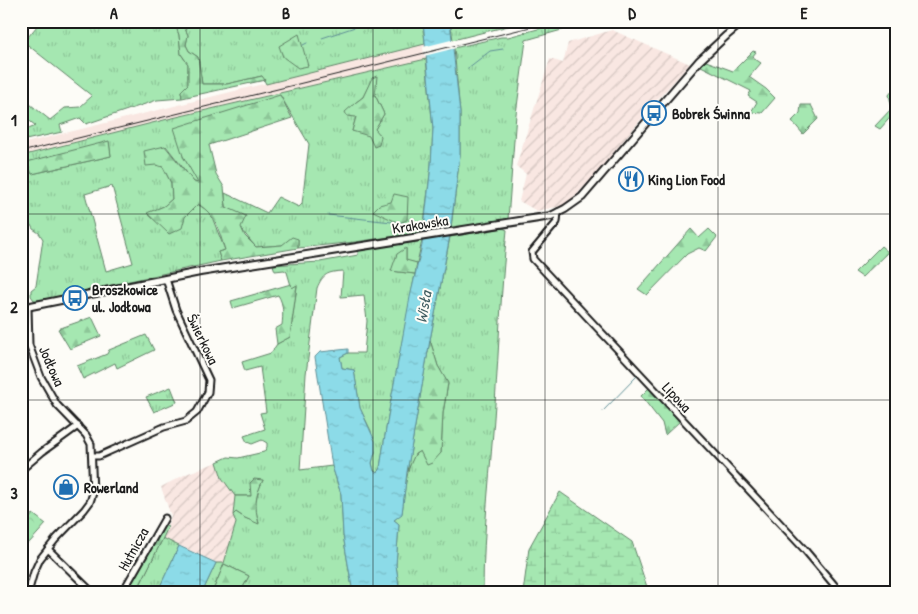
<svg xmlns="http://www.w3.org/2000/svg" width="918" height="614" font-family="'Patrick Hand',sans-serif">
<style>
.built{fill:#f9e7e2}
.industrial{fill:url(#industrial-furrows)}
.grass{fill:url(#grass-tufts);stroke:#608266;fill-rule:evenodd}
.forest{fill:url(#forest-firs);stroke:#608266}
.wetland{fill:url(#wetland-marsh);stroke:#608266}
.park{fill:url(#park-crowns);stroke:#608266}
.water{fill:url(#water-ripples);stroke:#5f8f96}
.pier{fill:#fdfcf7}
.lines{fill:none;stroke-linecap:round;stroke-linejoin:round}
.stream{stroke:#5f8f96;stroke-width:1}
.minor-casing{stroke:#1c1c1c;stroke-width:9}
.tertiary-casing{stroke:#1c1c1c;stroke-width:10}
.minor{stroke:#fdfcf7;stroke-width:5}
.tertiary{stroke:#fdfcf7;stroke-width:6}
.rail{stroke:#1c1c1c;stroke-width:1}
.grid{fill:none;stroke:#1c1c1c;stroke-width:1;stroke-opacity:0.55}
.labels{text-anchor:middle;dominant-baseline:central;stroke-width:4;stroke-linejoin:round;paint-order:stroke}
.poi-label{font-size:15px;font-weight:bold;fill:#1c1c1c;stroke:#fdfcf7;text-anchor:start}
.street-label{font-size:15px;fill:#1c1c1c;stroke:#fdfcf7}
.water-label{font-size:16px;font-style:italic;fill:#435f63;stroke:#fdfcf7}
.neatline{fill:none;stroke:#1c1c1c;stroke-width:2}
.grid-label{font-size:16px;text-anchor:middle;font-weight:bold;fill:#1c1c1c}
</style>
<defs>
<pattern id="industrial-furrows" width="10" height="10" patternUnits="userSpaceOnUse" patternTransform="scale(1.25)"><rect width="10" height="10" fill="#f9e7e2"/><path d="M-1 1l2-2M0 10L10 0M9 11l2-2" fill="none" stroke="#d5c6c1"/></pattern>
<pattern id="grass-tufts" width="24" height="20" patternUnits="userSpaceOnUse" patternTransform="scale(1.25)"><rect width="24" height="20" fill="#a5e7b1"/><path d="M3 7l-1-3M5 7V3M7 7l1-3M15 17l-1-3M17 17v-4M19 17l1-3" fill="none" stroke="#8dc698"/></pattern>
<pattern id="forest-firs" width="22" height="20" patternUnits="userSpaceOnUse" patternTransform="scale(1.25)"><rect width="22" height="20" fill="#a5e7b1"/><path d="M5 1l3.5 6h-7zM16 11l3.5 6h-7z" fill="#8dc698"/></pattern>
<pattern id="wetland-marsh" width="20" height="14" patternUnits="userSpaceOnUse" patternTransform="scale(1.25)"><rect width="20" height="14" fill="#a5e7b1"/><path d="M1 5h8M5 5V1M11 12h8M15 12V8" fill="none" stroke="#8dc698"/></pattern>
<pattern id="park-crowns" width="20" height="18" patternUnits="userSpaceOnUse" patternTransform="scale(1.25)"><rect width="20" height="18" fill="#a5e7b1"/><path d="M2 6a3 3 0 1 1 6 0M12 15a3 3 0 1 1 6 0" fill="none" stroke="#8dc698"/></pattern>
<pattern id="water-ripples" width="26" height="14" patternUnits="userSpaceOnUse" patternTransform="scale(1.25)"><rect width="26" height="14" fill="#8cdbe8"/><path d="M2 4q2-2 4 0t4 0M15 11q2-2 4 0t4 0" fill="none" stroke="#78bbc6"/></pattern>
</defs>
<rect width="100%" height="100%" fill="#fdfcf7"/>
<filter id="ink" filterUnits="userSpaceOnUse"><feTurbulence type="fractalNoise" baseFrequency=".02" numOctaves="2"/><feDisplacementMap in="SourceGraphic" scale="10" xChannelSelector="R" yChannelSelector="G"/><feConvolveMatrix kernelMatrix="1 2 1 2 8 2 1 2 1" color-interpolation-filters="sRGB"/></filter>
<g filter="url(#ink)">
<!-- built -->
<path class="built" d="M425,44L426,59L168,119L21,156V144Z"/>
<!-- industrial -->
<g class="industrial">
<path d="M612,30L690,64L656,101L592,179L566,205L537,211L519,201L526,174L516,166L550,59L563,63L568,43Z"/>
<path d="M217,462L222,478L235,496L233,515L236,522L231,543L224,564L216,563L163,538L171,516L161,487L186,474Z"/>
</g>
<!-- grass -->
<g class="grass">
<path d="M41,21H174L179,35L181,54L188,64V84L181,91L182,98L157,100L86,124L80,118L60,125L62,132L21,141V132L36,126L21,114V97L50,120L65,108L80,107L92,96L24,42Z"/>
<path d="M176,21H423L425,44L266,84L262,76L227,84H202L198,57L189,51L186,45L188,35L182,23Z"/>
<path d="M450,21H528L453,40Z"/>
<path d="M568,21H594L526,40L516,114L508,219L451,228L460,155V113L454,48L501,37H508Z"/>
<path d="M426,59L433,129L431,165L423,232L355,242L298,248V239L282,245L256,247C250,241 228,212 226,205C225,201 225,197 225,193L267,213L278,197L299,207L302,204L309,144L280,95L183,156L199,183L194,182L166,146L156,165L163,167L171,183L172,199L164,206L148,213L184,217L197,204L210,212L225,250L218,252L221,261L43,300H34L31,296V290L36,286L43,239L39,233L33,229L31,225L23,223L21,218V156L168,119ZM372,79L375,95L384,114L375,129L352,131L356,117L355,103L363,97ZM109,142L111,156L32,174L28,162ZM112,186L133,263L106,271L85,194Z"/>
<path d="M503,228L507,230C501,287 499,346 495,404C491,467 483,529 483,593H400L396,565L399,524L394,520L402,513C404,501 406,453 421,451C427,450 435,452 441,453L443,413L448,384L438,366L430,340L450,237Z"/>
<path d="M422,241L417,263L406,261V249L392,271L415,274L388,416L380,468L377,473L374,471L372,463L375,452L371,431L360,408L354,370L342,368L340,357L348,353H364L367,321L364,295L341,297L343,271C327,272 323,274 317,288L306,374L300,470L332,466L341,494L343,535L353,593H240L249,576L224,564L212,593H202L216,563H224L236,523L233,515L236,512L245,518L259,523C253,505 255,497 263,480L251,496H235L222,478L217,462L228,457L238,458L264,452L267,447V443L262,440L252,444L247,442L244,436L265,429L260,413L266,412L260,367L245,371L242,362L271,353L277,344L290,337L297,286L292,289L287,272L284,270L275,271L273,265L320,262L358,255V250Z"/>
<path d="M146,335L154,350L117,368L115,363L83,379L77,366L107,354L109,350Z"/>
<path d="M171,387L177,402L154,412L146,397Z"/>
<path d="M163,538L179,546L157,593H136Z"/>
</g>
<!-- forest -->
<g class="forest">
<path d="M174,21L182,23L188,35L186,45L189,51L198,57L202,84H227L262,76L265,80L182,98L181,91L188,84V64L181,54L179,35Z"/>
<path d="M299,34L308,66L298,68L283,57L279,46Z"/>
<path d="M753,51L756,52L752,57L761,63L749,77L766,89L775,98L762,113L751,112L757,102L748,96L751,91L701,66L706,61L733,71Z"/>
<path d="M377,76L375,95L384,114L375,129L381,136L379,145L374,147L369,136L352,131L356,117L347,116L345,112L355,103L363,97L372,78Z"/>
<path d="M896,86L897,113L895,112L880,129L875,126L892,108L889,95Z"/>
<path d="M280,95L292,118L209,145L216,174L224,187L226,207L246,216L241,227L245,236L256,247L282,245L292,237L298,239V248L221,261L218,252L225,250C218,229 217,216 198,204L185,217L182,228L169,234L147,213L164,206L172,199L171,183L163,167L156,165L146,166L144,151L165,146L194,182L198,183L183,156L174,128Z"/>
<path d="M801,105H811L818,119L803,134L792,121L800,113Z"/>
<path d="M109,141L111,156L32,174L27,162Z"/>
<path d="M394,194L408,197L407,220L399,223L373,211L379,205L391,202Z"/>
<path d="M691,229L699,238L709,229L717,237L706,251L699,248L687,254L647,295L638,289Z"/>
<path d="M881,246L888,252L862,277L855,272Z"/>
<path d="M406,248V260L417,263L415,274L391,271L397,254Z"/>
<path d="M291,284L292,288L297,285L290,337L277,344L275,329L282,325C283,315 284,304 278,295L233,308L231,301Z"/>
<path d="M92,317L101,336L70,349L58,329Z"/>
<path d="M430,340L438,366L448,383L443,413L441,453L432,463L427,465L420,451L415,454L407,472Z"/>
<path d="M649,388L680,421L665,435L662,423L641,396Z"/>
<path d="M254,479L263,480C255,497 254,505 259,524L245,518L236,512L233,515L235,496H251L250,483Z"/>
<path d="M164,525L168,527L163,538L136,593H125Z"/>
<path d="M224,564L249,576L240,593H212Z"/>
</g>
<!-- wetland -->
<path class="wetland" d="M560,492L632,542L649,593H523L529,548Z"/>
<!-- park -->
<path class="park" d="M33,514L46,524L29,543L24,540L22,528Z"/>
<!-- water -->
<g class="water">
<path d="M423,21H450L460,113V155L449,241L430,340L407,472L402,514L394,520L399,524L396,565L400,593H353L343,535L341,494L332,466L315,357L320,352L348,349V353L340,357L342,368L354,370L360,408L375,441V452L372,463L374,471L377,473L380,468L388,416L410,297L422,245L431,165L433,129Z"/>
<path d="M179,546L216,563L202,593H157Z"/>
</g>
<!-- pier -->
<path class="pier" d="M455,39L456,48L424,56L423,47Z"/>
<g class="lines">
<!-- stream -->
<g class="stream">
<path d="M322,38L373,21"/>
<path d="M303,45L307,43"/>
<path d="M468,68L490,51L503,49"/>
<path d="M328,215L410,224L424,223"/>
<path d="M603,411L637,376"/>
</g>
<defs>
<g id="minor">
<path d="M558,212L557,222L532,252L533,259L804,549L841,593"/>
<path d="M93,456H99L164,427L186,421L192,416L197,412L208,392L209,380L176,310L166,279"/>
<path d="M21,470L42,452L78,426"/>
<path d="M48,549L93,593"/>
<path d="M28,593L34,572L40,559L56,539L84,510L90,502L93,493L91,444L86,435L57,405L41,377L29,345L28,307"/>
<path d="M122,593L165,518"/>
</g>
<path id="tertiary" d="M21,308L200,272L551,216L565,209L582,197L699,61L727,35L744,21"/>
</defs>
<!-- minor casing -->
<use href="#minor" class="minor-casing"/>
<!-- tertiary casing -->
<use href="#tertiary" class="tertiary-casing"/>
<!-- minor -->
<use href="#minor" class="minor"/>
<!-- tertiary -->
<use href="#tertiary" class="tertiary"/>
<!-- rail -->
<path class="rail" d="M21,152L555,21"/>
</g>
</g>
<!-- grid -->
<path class="grid" d="M200,21V593M373,21V593M545,21V593M718,21V593M21,214H897M21,400H897"/>
<!-- icons -->
<defs>
<symbol id="bus-ring" viewBox="-11 -11 22 22"><circle r="9.5" fill="#fdfcf7" stroke="#1f6fb2" stroke-width="1.5"/><path d="M-5-6H5V4H4V6H2V4H-2V6H-4V4H-5ZM-3.5-4V0h7V-4ZM-3.5 1.2v1.5H-2V1.2ZM2 1.2v1.5H3.5V1.2Z" fill="#1f6fb2"/></symbol>
<symbol id="restaurant-ring" viewBox="-11 -11 22 22"><circle r="9.5" fill="#fdfcf7" stroke="#1f6fb2" stroke-width="1.5"/><path d="M-5-6h1v4h1v-4h1v4h1v-4h1v5L-1.5 .5V6h-2V.5L-5-1ZM5-6V6H3V1.5H1.5Q1.5-4 5-6Z" fill="#1f6fb2"/></symbol>
<symbol id="shop-ring" viewBox="-11 -11 22 22"><circle r="9.5" fill="#fdfcf7" stroke="#1f6fb2" stroke-width="1.5"/><path d="M-5-2.5h2.3a2.7 3.5 0 0 1 5.4 0H5L5.5 6h-11ZM-1.5-2.5h3a1.5 2.3 0 0 0-3 0Z" fill="#1f6fb2"/></symbol>
</defs>
<g fill-rule="evenodd">
<use href="#bus-ring" x="640" y="99" width="28" height="28"/>
<use href="#restaurant-ring" x="617" y="165" width="28" height="28"/>
<use href="#bus-ring" x="61" y="284" width="28" height="28"/>
<use href="#shop-ring" x="52" y="473" width="28" height="28"/>
</g>
<g class="labels">
<!-- poi labels -->
<g class="poi-label">
<text x="672" y="113">Bobrek Świnna</text>
<text x="648" y="179">King Lion Food</text>
<text x="92" y="289">Broszkowice<tspan x="92" dy="17">ul. Jodłowa</tspan></text>
<text x="84" y="487">Rowerland</text>
</g>
<!-- street labels -->
<g class="street-label">
<text transform="translate(420 224) rotate(-9)">Krakowska</text>
<text transform="translate(203 339) rotate(64)">Świerkowa</text>
<text transform="translate(52 366) rotate(66)">Jodłowa</text>
<text transform="translate(677 397) rotate(47)">Lipowa</text>
<text transform="translate(133 549) rotate(-61)">Hutnicza</text>
</g>
<!-- water labels -->
<g class="water-label">
<text transform="translate(423 307) rotate(-80)">Wisła</text>
</g>
</g>
<!-- margin -->
<rect width="918" height="614" fill="none" stroke="#fdfcf7" stroke-width="55"/>
<rect x="28" y="28" width="862" height="558" class="neatline"/>
<g class="grid-label">
<text x="114" y="19">A</text>
<text x="286" y="19">B</text>
<text x="459" y="19">C</text>
<text x="632" y="19">D</text>
<text x="804" y="19">E</text>
<text x="14" y="126">1</text>
<text x="14" y="313">2</text>
<text x="14" y="499">3</text>
</g>
</svg>
